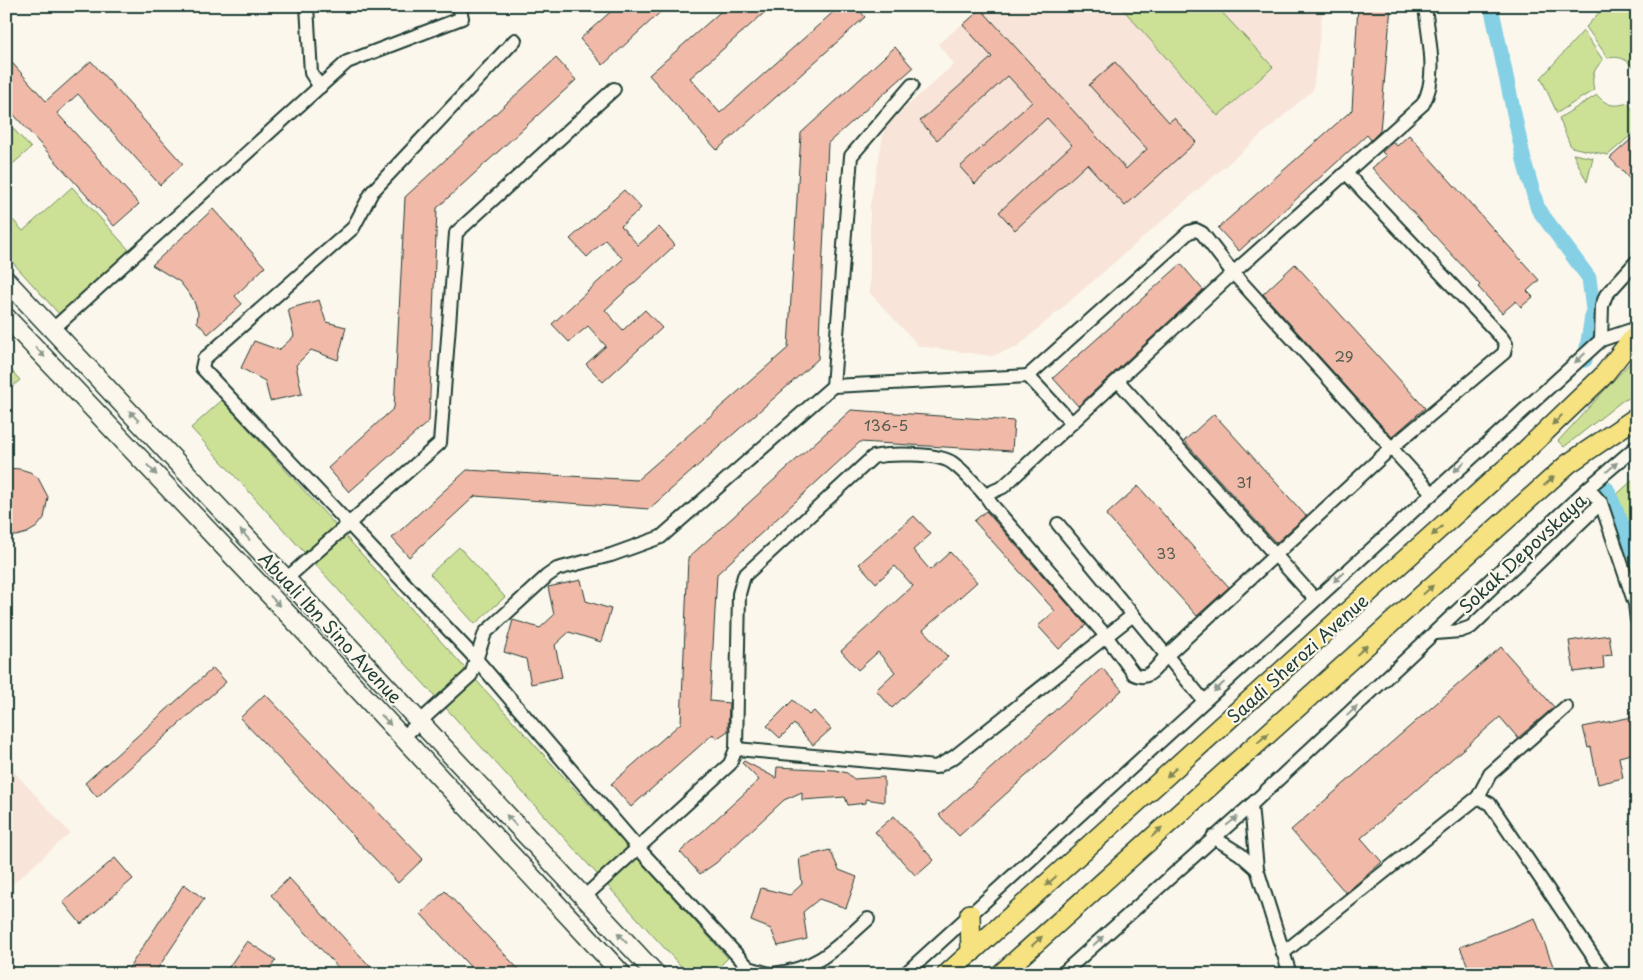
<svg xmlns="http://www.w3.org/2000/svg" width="1643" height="980" font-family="'Playpen Sans',sans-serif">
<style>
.built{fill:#f8e4d8}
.green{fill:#cce196;stroke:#768f65}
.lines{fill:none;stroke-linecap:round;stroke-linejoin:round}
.canal{stroke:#85d0e5;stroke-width:15}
.building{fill:#f1b9a8;stroke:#1f3d34}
.minor-casing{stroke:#1f3d34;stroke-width:16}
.secondary-casing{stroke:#1f3d34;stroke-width:21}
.primary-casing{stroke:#1f3d34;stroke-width:22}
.minor{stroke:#fbf7ec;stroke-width:12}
.secondary{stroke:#fbf7ec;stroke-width:18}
.primary{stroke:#f7e281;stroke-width:19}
.oneway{fill:#8d9a90}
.oneway2{fill:#808757}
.labels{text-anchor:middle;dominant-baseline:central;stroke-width:4.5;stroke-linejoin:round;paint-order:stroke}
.number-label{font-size:15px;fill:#545c51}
.street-label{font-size:18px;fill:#1f3d34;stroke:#fbf7ec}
</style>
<rect width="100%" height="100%" fill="#fbf7ec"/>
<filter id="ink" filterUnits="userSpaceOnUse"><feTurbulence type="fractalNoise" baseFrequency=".02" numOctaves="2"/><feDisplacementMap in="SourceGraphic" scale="10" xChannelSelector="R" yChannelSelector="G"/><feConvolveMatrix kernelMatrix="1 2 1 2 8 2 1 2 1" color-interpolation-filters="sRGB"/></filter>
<g filter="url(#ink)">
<!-- built -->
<g class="built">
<path d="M984,6H1323L1313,90L1018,346L992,356L919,346L870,293V205L885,126L954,64L938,44Z"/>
<path d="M6,763L70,833L6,890Z"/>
</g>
<!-- green -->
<g class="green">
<path d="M1120,6H1216L1273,67L1218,116Z"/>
<path d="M1605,6H1625L1637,20V64L1633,67C1625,58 1619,56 1608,58L1586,27Z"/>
<path d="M1583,31L1603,60C1593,70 1591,77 1594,90L1557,113L1541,78Z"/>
<path d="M1597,95C1607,106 1614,107 1628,103L1637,116V130L1608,155L1571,147L1559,118Z"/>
<path d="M6,121L31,148L6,170Z"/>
<path d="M1573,154L1593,158L1587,182Z"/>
<path d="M72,187L130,251L59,314L6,255V226L13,220L23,231Z"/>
<path d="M1637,355V395L1622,401L1564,447L1558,441Z"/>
<path d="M10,369L20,380L6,392V373Z"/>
<path d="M222,400L728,958L712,974H688L191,428Z"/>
<path d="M1637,476V504L1632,508L1637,514L1636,595L1613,498Z"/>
<path d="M459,547L505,597L475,624L430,574Z"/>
</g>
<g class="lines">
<!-- canal -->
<g class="canal">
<path d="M1491,6L1525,165L1538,209L1589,278L1593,310"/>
<path d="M1585,360L1592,316"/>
<path d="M1607,489L1637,559"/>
</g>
</g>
<!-- building -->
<g class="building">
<path d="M617,6H667L603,65L580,39Z"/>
<path d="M727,6H772L690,78L720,113L840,6H856L865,17L717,150L649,75Z"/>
<path d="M1358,6H1391L1380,131L1371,140L1367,135L1239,251L1218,228L1352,110Z"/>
<path d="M981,9L1126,169L1147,149L1089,85L1115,62L1169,122L1174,118L1196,142L1125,206L1087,164L1015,230L999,212L1072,145L1047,118L975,184L960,167L1032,102L1008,76L937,140L920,121L992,57L963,25Z"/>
<path d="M895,47L913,68L828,143L818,359L649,509L475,496L409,557L392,538L467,470L637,480L788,348L801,133Z"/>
<path d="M6,56L46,101L91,61L183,164L160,185L78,94L57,113L139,204L114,226L6,106Z"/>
<path d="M556,58L576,80L437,208L429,421L349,492L328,468L394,408L405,197Z"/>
<path d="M1637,134V187L1610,158Z"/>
<path d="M1409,135L1539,280L1527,291L1533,297L1521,307L1516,301L1502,313L1478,287L1480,285L1372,168L1386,156L1382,152L1393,142L1397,146Z"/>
<path d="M624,190L641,208L621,226L638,245L659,227L675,245L605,310L623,330L645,310L662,328L603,382L586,364L606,346L588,326L569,342L552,324L623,259L605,240L587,257L570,239Z"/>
<path d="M213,209L265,267L235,296L242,304L208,334L197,322L198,313L193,299L180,282L152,265Z"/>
<path d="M1181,264L1203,290L1078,406L1053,378Z"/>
<path d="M1295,264L1425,408L1392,437L1263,294Z"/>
<path d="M319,300L326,322L346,327L338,360L311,350L296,365L302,394L270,401L265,381L241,368L254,341L279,350L294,336L288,309Z"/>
<path d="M851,410L1014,421L1012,451L860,442L717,574L710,701L729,703L728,731L716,739L713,734L631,807L611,784L681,723L688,558Z"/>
<path d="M1214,414L1306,516L1276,543L1184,441Z"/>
<path d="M6,468L20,469L30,472L38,478L48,497L44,518L37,527L27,533L16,536L6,535Z"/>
<path d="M1138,486L1229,587L1197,616L1106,515Z"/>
<path d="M986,511L1086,625L1059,649L1038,626L1055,611L974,521Z"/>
<path d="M914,516L931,534L913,550L930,570L950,552L977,582L923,630L948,657L892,708L876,690L895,672L878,652L858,670L841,651L913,586L895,566L876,583L859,564Z"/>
<path d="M581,580L586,601L611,609L601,642L569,632L555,645L562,677L531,684L526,659L504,652L513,620L540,628L554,615L548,587Z"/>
<path d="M1609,635L1612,655L1603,656L1604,668L1574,672L1569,641Z"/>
<path d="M1501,647L1554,707L1518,738L1500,717L1361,838L1382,862L1346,893L1291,830Z"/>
<path d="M213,668L226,682L97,797L85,783Z"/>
<path d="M1102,668L1122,690L959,836L939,815Z"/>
<path d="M265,694L423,859L398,883L240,718Z"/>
<path d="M793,700L809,715L814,711L831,729L813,745L794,724L780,738L767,726Z"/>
<path d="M1637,716V735L1633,736L1636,753L1619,757L1623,778L1598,784L1591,747L1588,748L1583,727Z"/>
<path d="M744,761L776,778L777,767L835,770L847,773L854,779L884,777V802L866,799V803L848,805L845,797L802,800V792L784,800L716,863L700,874L680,852L759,780L742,763Z"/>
<path d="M894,816L934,860L916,876L875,832Z"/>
<path d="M830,850L839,870L857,877L846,908L819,899L803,912L807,939L778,946L771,929L751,921L761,888L790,895L802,884L799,858Z"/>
<path d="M115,858L133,879L81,924L63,902Z"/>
<path d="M289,878L377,974H344L271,895Z"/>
<path d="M184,884L204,899L154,974H125Z"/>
<path d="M445,891L523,974H477L421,914Z"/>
<path d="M1535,918L1556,974H1471L1460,947Z"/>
<path d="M247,941L276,960L266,974H224Z"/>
</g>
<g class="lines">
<defs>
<g id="minor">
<path d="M307,6L311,73L320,87"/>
<path d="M515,40L372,192L353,228L204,359L202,368L476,659L638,848L749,968L769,974"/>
<path d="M53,329L347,62L462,18L459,6"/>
<path d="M1601,340L1602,306L1606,295L1637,261"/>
<path d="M1028,376L1189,232L1196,230L1202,233L1233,273L1432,493"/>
<path d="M1118,381L1315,599"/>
<path d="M833,386L1028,376L1072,423"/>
<path d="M1588,488L1601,503L1635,604L1637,620"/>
<path d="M985,495L992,505L1106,636L1134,674C1149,682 1157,666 1166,656L1390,449L1504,353L1506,344L1502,338L1346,173"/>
<path d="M1058,524L1204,701"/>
<path d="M286,579L440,443L456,233L614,89"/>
<path d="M1436,633L1460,631L1471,627L1601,503"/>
<path d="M402,738L471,675L485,633L547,576L557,569L611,555L661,537L833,386L851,156L912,85"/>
<path d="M736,749L936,767L954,757L1133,615"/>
<path d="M1478,797L1490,774L1566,707"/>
<path d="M1251,805L1257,869L1290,974"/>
<path d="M1213,837L1240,854L1257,869"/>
<path d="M584,897L730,764L736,749L739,594L744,576L873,457C890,453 936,453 951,462C963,470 975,484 985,495L1003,487L1233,273L1423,104C1439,75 1428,38 1425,6"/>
<path d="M1283,953L1478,797L1490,804L1605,974"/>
<path d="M773,974C819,968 835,949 868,919"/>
<path d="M905,974L1601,340L1637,328"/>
<path d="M1062,974L1251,805L1588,488L1637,446"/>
</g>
<g id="secondary">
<path d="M6,280L656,974"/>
<path d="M6,317L301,628L622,974"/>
</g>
<g id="primary">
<path d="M970,914L971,953"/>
<path d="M947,974L1524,452L1602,377L1637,333"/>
<path d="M1001,974L1568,464L1637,417"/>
</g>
</defs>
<!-- minor casing -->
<use href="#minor" class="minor-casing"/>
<!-- secondary casing -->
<use href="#secondary" class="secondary-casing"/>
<!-- primary casing -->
<use href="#primary" class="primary-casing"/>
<!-- minor -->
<use href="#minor" class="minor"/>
<!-- secondary -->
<use href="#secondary" class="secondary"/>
<!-- primary -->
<use href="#primary" class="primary"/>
</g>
<!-- one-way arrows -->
<defs><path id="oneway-solid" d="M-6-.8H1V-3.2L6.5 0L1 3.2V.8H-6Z" transform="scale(1.25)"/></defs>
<g class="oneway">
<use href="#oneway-solid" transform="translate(40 352) rotate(47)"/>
<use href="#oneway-solid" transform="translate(1580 358) rotate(138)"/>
<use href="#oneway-solid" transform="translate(134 416) rotate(-133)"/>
<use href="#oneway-solid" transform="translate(1459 467) rotate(137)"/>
<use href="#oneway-solid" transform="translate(1612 467) rotate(-41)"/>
<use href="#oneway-solid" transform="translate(152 470) rotate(47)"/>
<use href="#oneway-solid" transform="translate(245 535) rotate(-133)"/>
<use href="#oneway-solid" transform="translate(1339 577) rotate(138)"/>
<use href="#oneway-solid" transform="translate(275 601) rotate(47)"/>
<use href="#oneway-solid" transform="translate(1219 687) rotate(138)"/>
<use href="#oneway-solid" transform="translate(1352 711) rotate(-43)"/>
<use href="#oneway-solid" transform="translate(386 720) rotate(47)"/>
<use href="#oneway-solid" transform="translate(511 820) rotate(-133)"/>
<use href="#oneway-solid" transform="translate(1232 821) rotate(-40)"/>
<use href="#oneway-solid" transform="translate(622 938) rotate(-133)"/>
<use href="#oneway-solid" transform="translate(1098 941) rotate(-42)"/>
</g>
<g class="oneway2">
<use href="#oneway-solid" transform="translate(1557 420) rotate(136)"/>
<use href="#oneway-solid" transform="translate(1549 481) rotate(-42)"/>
<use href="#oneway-solid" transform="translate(1437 531) rotate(138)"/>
<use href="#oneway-solid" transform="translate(1428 590) rotate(-42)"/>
<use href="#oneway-solid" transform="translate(1362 650) rotate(-42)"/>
<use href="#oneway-solid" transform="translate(1263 738) rotate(-41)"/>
<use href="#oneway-solid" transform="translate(1172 772) rotate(138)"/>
<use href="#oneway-solid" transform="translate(1157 832) rotate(-42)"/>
<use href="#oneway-solid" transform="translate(1051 881) rotate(138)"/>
<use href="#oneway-solid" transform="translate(1037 941) rotate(-42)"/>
</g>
</g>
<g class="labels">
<!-- number labels -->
<g class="number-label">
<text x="1344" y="355">29</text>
<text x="886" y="424">136-5</text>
<text x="1244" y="481">31</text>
<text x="1166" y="552">33</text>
</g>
<!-- street labels -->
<g class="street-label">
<text transform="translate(1522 553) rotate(-43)">Sokak Depovskaya</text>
<text transform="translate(331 627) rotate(47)">Abuali Ibn Sino Avenue</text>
<text transform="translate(1297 658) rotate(-42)">Saadi Sherozi Avenue</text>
</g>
</g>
<!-- margin -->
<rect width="1643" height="980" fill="none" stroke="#fbf7ec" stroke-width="25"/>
<rect x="12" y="12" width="1618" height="955" fill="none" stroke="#1f3d34" stroke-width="2" filter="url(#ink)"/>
</svg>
